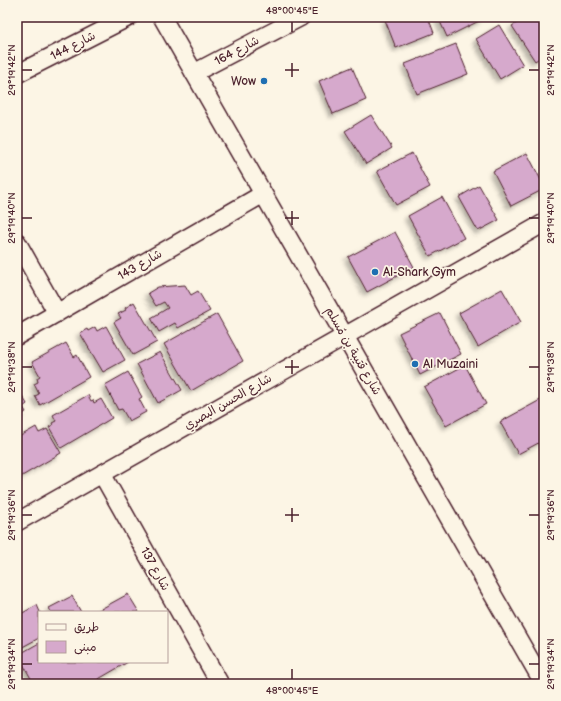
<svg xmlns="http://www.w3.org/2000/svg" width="561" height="701" font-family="'Balsamiq Sans','Playpen Sans Arabic',sans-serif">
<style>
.building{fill:#d6a9cc;stroke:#4a1f2b;filter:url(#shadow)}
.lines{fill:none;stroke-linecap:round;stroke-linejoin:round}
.minor-casing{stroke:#4a1f2b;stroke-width:20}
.minor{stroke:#fcf5e5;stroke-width:17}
.ticks{fill:none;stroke:#4a1f2b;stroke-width:1.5}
.poi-dot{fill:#1f6fb2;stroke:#fcf5e5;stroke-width:1.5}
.labels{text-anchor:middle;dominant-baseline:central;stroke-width:3.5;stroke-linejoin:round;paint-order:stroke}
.street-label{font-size:12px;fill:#4a1f2b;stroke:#fcf5e5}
.poi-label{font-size:12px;fill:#4a1f2b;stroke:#fcf5e5;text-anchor:start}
.neatline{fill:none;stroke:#4a1f2b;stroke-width:1.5}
.ticks-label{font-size:10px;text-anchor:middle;fill:#4a1f2b}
</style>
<defs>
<filter id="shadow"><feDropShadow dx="-3.5" dy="3.5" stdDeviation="2" flood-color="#0004"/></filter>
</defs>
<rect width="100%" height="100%" fill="#fcf5e5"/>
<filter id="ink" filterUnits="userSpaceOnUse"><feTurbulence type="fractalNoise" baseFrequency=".025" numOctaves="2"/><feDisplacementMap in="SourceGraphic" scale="8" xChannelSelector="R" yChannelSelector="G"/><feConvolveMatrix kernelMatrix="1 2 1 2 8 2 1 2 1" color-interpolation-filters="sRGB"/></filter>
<g filter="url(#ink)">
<!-- building -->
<g class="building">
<path d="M393,17H428L434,33L396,48L385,20Z"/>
<path d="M438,17H482L483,19L447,37Z"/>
<path d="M526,17H538L544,26V55L535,61L512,26Z"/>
<path d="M499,25L523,65L500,79L476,39Z"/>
<path d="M456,44L468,74L417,94L405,64Z"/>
<path d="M352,67L366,100L333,114L319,81Z"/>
<path d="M371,115L392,148L366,164L345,131Z"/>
<path d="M412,153L430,187L396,205L377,171Z"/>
<path d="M527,153L544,186V189L511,206L493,171Z"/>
<path d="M479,185L499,220L478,231L459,197Z"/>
<path d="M442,197L464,238L430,256L408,216Z"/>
<path d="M395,232L414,267L367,292L348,257Z"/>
<path d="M185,285L191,295L198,291L210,311L178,328L175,323L159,332L151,318L168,308L164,302L156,306L148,293L158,287Z"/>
<path d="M502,289L521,322L478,347L459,313Z"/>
<path d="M134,302L157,342L133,355L114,322L121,318L118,314L126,310L125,308Z"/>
<path d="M440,313L461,354L420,375L399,333Z"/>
<path d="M217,314L243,361L191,391L164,344Z"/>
<path d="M106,326L125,360L103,372L80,333L87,329L88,331L95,327L97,331Z"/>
<path d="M66,343L74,357L77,355L89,377L40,405L35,396L39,394L34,384L38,382L37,378L40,376L32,362Z"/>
<path d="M160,352L182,390L158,403L137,364Z"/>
<path d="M465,365L486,404L446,426L424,387Z"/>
<path d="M128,372L142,397L139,399L146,412L129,421L122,409L118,410L105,385Z"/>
<path d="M17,387L27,404L23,407L26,412L17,417Z"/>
<path d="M88,395L91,401L93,400L94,403L101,399L112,418L61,448L49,427L53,425L52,423L56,421L53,415Z"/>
<path d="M544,398V440L518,454L500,422Z"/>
<path d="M36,427L39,433L47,429L61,453L17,479V438Z"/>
<path d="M128,594L139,612H100L99,610Z"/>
<path d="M72,596L81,612H51L49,608Z"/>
<path d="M37,605L40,612H39V638L17,650V616Z"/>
<path d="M39,643V662H128L90,684H34L18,655Z"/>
</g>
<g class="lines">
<defs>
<g id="minor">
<path d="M162,17L544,684"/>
<path d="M194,73L301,17"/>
<path d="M17,74L129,17"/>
<path d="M17,242L57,313"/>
<path d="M17,336L263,194"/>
<path d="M102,474L220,684"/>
<path d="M17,522L544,223"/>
</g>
</defs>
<!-- minor casing -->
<use href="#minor" class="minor-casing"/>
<!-- minor -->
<use href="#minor" class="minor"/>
</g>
</g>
<!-- ticks -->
<path class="ticks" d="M292,22V32M292,63V77M22,70H32M285,70H299M529,70H539M292,211V225M22,218H32M285,218H299M529,218H539M292,360V374M22,367H32M285,367H299M529,367H539M292,508V522M22,515H32M285,515H299M529,515H539M22,664H32M529,664H539M292,669V679"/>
<!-- markers -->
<g class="poi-dot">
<circle cx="264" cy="81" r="4"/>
<circle cx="375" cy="272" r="4"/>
<circle cx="415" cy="364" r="4"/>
</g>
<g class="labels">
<!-- street labels -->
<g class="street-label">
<text transform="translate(73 46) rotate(-27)">شارع 144</text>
<text transform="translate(237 51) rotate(-28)">شارع 164</text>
<text transform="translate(140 265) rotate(-30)">شارع 143</text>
<text transform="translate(353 351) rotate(60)">شارع قتيبة بن مُسلم</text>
<text transform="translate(228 402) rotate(-30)">شارع الحسن البصري</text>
<text transform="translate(155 569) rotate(61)">شارع 137</text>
</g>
<!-- poi labels -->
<g class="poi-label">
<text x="256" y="81" text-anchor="end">Wow</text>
<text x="383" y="272">Al-Shark Gym</text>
<text x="423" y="364">Al Muzaini</text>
</g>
</g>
<!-- margin -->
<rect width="561" height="701" fill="none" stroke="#fcf5e5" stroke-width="44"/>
<!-- legend -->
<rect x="38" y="611" width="130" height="52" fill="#fcf5e5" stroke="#b59f9b"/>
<rect x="46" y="624" width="20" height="6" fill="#fcf5e5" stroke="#b59f9b"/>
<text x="74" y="631" font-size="12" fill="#4a1f2b">طريق</text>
<rect x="46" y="641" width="20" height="12" fill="#d6a9cc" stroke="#b59f9b"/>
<text x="74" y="651" font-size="12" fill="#4a1f2b">مبنى</text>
<rect x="22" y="22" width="517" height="657" class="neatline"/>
<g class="ticks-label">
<text x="292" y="14">48°00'45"E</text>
<text transform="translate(11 70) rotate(-90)" y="4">29°19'42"N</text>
<text transform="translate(550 70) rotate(-90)" y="4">29°19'42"N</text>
<text transform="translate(11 218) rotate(-90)" y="4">29°19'40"N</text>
<text transform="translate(550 218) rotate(-90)" y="4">29°19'40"N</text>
<text transform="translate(11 367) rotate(-90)" y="4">29°19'38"N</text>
<text transform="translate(550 367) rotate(-90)" y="4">29°19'38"N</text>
<text transform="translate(11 515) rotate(-90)" y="4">29°19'36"N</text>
<text transform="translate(550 515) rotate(-90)" y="4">29°19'36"N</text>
<text transform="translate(11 664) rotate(-90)" y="4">29°19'34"N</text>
<text transform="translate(550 664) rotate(-90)" y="4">29°19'34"N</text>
<text x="292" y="694">48°00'45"E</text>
</g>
</svg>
